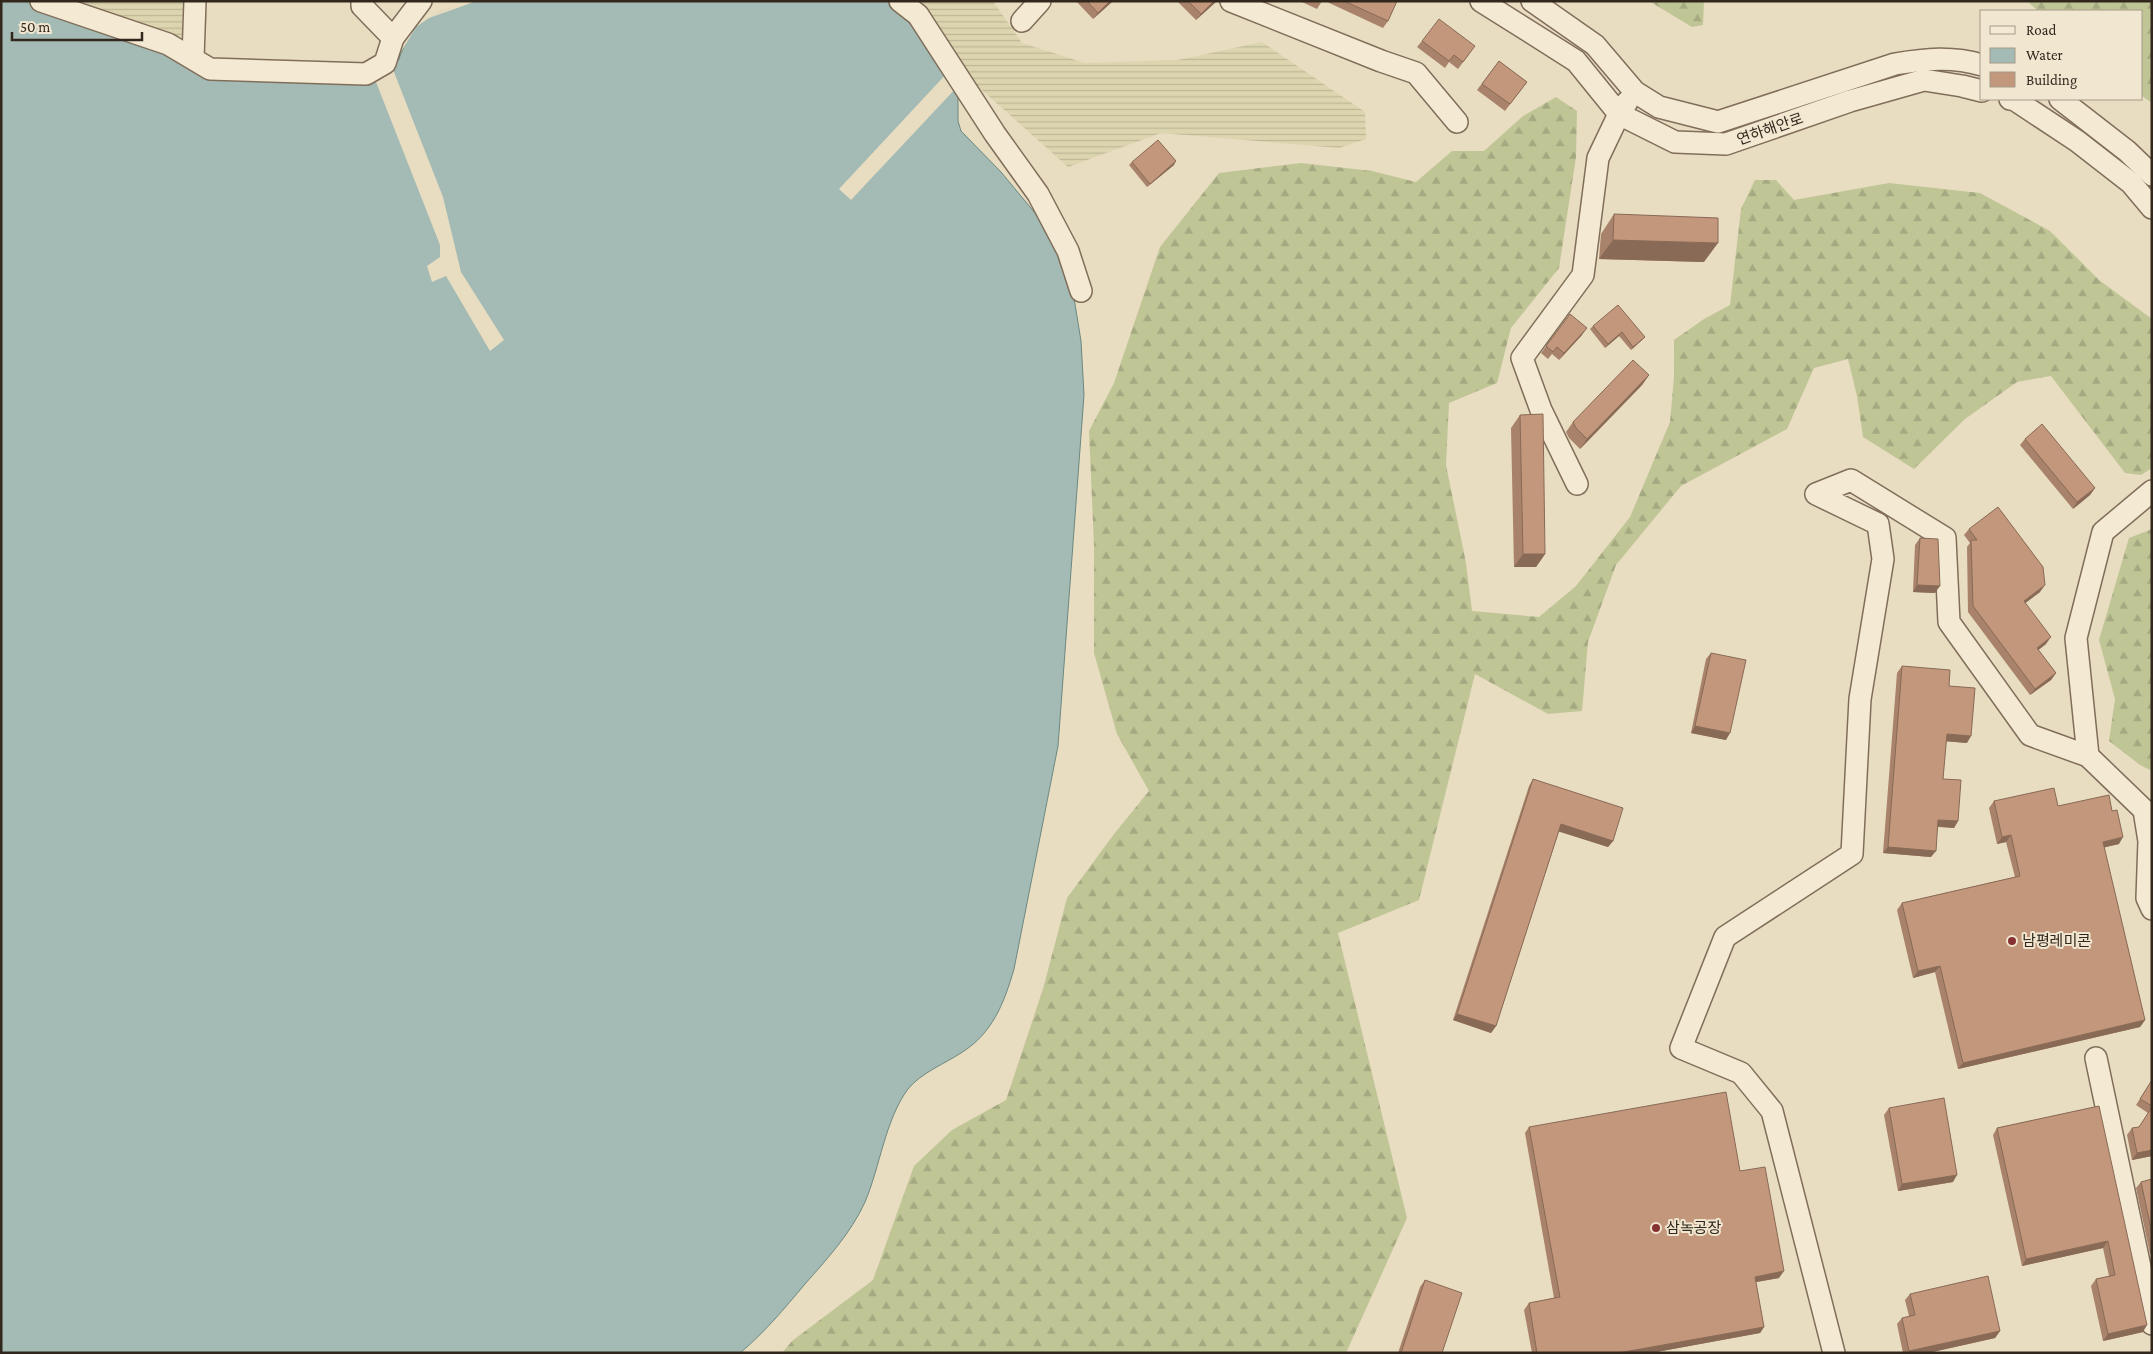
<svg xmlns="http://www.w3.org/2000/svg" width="2153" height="1354" font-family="'Crimson Pro','Noto Sans KR',serif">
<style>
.farmland{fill:url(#farmland-rules)}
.forest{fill:url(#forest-firs)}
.water{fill:#a3bbb4;stroke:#6c8880}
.pier{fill:#e8dcc1}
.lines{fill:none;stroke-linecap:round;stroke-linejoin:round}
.minor-casing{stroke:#806e5b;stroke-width:24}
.minor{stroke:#f4ead3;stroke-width:21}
.wall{fill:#a8826a}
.shaded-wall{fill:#886a56}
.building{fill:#c3977b;stroke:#886a56}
.poi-dot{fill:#883133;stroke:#f1e7d0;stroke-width:2}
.labels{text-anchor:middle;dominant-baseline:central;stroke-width:4;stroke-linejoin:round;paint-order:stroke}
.street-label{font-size:15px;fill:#31271d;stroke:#f1e7d0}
.poi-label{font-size:15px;fill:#31271d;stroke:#f1e7d0;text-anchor:start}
</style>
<defs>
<pattern id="farmland-rules" width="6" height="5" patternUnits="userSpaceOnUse" patternTransform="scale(1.25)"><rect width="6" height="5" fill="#ddd5af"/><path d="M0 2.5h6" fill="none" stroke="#beb796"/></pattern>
<pattern id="forest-firs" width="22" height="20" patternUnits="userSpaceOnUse" patternTransform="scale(1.25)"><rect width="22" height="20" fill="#c0c596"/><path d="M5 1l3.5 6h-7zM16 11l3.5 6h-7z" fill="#a5a981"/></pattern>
</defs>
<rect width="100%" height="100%" fill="#e8dcc1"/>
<!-- farmland -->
<g class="farmland">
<path d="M68,1H183L182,35L174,39Z"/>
<path d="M897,1H993L1022,43L1085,63L1178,60L1262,42L1365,112L1366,139L1339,148L1161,133L1068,167L974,83Z"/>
</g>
<!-- forest -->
<g class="forest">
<path d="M1649,1H1704L1703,25L1692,27Z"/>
<path d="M2027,1H2152V103L2142,96V11H2038Z"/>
<path d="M1556,97L1577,111L1576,157L1559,268L1511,328L1497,383L1449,403L1446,465L1466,563L1472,611L1539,617L1576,586L1630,517L1670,422L1674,377V340L1704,319L1730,305L1741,209L1755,180H1776L1794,200L1889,183L1980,193L2050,231L2099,280L2152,319V468L2141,475L2125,473L2051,376L2017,382L1965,419L1914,469L1863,437L1857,396L1848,359L1814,368L1787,429L1681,486L1616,565L1588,642L1582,711L1548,714L1475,674L1419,900L1338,933L1407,1218L1346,1353H782L792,1341L873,1280L914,1166L952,1130L1006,1100L1043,989L1067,898L1114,834L1149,791L1117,734L1094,653V545L1089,431L1114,383L1160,247L1219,173L1301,163L1372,171L1416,182L1452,151H1484L1523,116Z"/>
<path d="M2152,529V771L2140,765L2109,741L2115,699L2099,640L2129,538Z"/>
</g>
<!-- water -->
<path class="water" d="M1,1H27L246,76L398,61C402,51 406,41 411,32C424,13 457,7 477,1H890L936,54L958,96V121L961,131L1001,172L1045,225L1063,261L1073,292L1081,341L1084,395L1058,746L1014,969C1004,1003 993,1033 961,1053C944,1064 921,1073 908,1089C885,1120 880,1167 865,1202C851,1233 827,1259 805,1284C784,1309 765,1332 740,1353H1Z"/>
<!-- pier -->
<g class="pier">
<path d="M468,1H477L429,18L416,27L392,67L443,197L461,272L504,340L490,351L446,276L432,282L427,266L440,257V245L376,82L342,80L396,59L409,32L415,25L428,16Z"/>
<path d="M949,71L958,86L851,200L839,189Z"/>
</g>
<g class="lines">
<defs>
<g id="minor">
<path d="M41,1L168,44L210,69L366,74L385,63L393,38L421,1"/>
<path d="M362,1V6L393,38"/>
<path d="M900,1L918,15L995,134L1038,194L1068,251L1081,291"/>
<path d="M1231,1L1381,61L1416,73L1457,122"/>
<path d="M1481,1L1576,61L1619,114L1675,142L1726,144L1850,101L1924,80L1962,86L1982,91"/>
<path d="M1532,1L1595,45L1635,92L1659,107L1718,122L1895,64C1925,59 1952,56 1982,65"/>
<path d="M1022,21L1040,1"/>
<path d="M193,58L195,1"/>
<path d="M2010,99L2015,100L2077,141L2131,183L2152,208"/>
<path d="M2060,99L2127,151L2152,175"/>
<path d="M1577,484L1541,410L1522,358L1583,275L1598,158L1619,114L1627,102"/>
<path d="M2152,491L2103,532L2076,638L2088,756L2144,810L2149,841L2147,898L2152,909"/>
<path d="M2096,1058L2152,1324"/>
<path d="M1834,1353L1772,1111L1741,1073L1681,1048L1725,937L1852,854L1860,699L1883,559L1878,524L1816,494L1851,480L1945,538L1949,622L2030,735L2088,756"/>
</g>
</defs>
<!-- minor casing -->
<use href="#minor" class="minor-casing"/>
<!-- minor -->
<use href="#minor" class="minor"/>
</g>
<!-- wall -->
<g class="wall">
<path d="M1076,1H1113L1093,19Z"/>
<path d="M1177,1H1217L1196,20Z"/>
<path d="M1300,1H1322L1317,9Z"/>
<path d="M1325,1H1397L1388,21L1383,28Z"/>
<path d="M1422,41L1470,53L1458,69L1449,62L1445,68L1417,47Z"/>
<path d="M1499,61L1527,82L1505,111L1477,90Z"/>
<path d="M1132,162L1174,165L1147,187L1129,165Z"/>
<path d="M1614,214L1704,262L1599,259L1601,234Z"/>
<path d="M1570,314L1582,335L1559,360L1552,354L1548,359L1541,353Z"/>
<path d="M1593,326L1645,337L1642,340L1631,350L1619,336L1605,348L1590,329Z"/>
<path d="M1649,375L1642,385L1580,449L1569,438L1566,432L1573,422Z"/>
<path d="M1520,415L1545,554L1536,567H1514L1511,428Z"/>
<path d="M2025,439L2095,488L2090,495L2073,509L2020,445Z"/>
<path d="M1969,529L2040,592L2025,603L2046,644L2038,650L2056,673L2051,680L2030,695L1968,612L1967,547L1970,543L1964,535Z"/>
<path d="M1920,538L1935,593L1913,592L1915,545Z"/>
<path d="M1711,653L1726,740L1691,733L1706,659Z"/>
<path d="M1902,666L1949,686L1967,743L1946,741L1943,779L1958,821L1954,828L1938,827L1931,857L1883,853L1897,673Z"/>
<path d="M1533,779L1613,841L1608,847L1559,831L1496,1026L1491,1033L1453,1020L1529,786Z"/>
<path d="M1994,801L2058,806L2119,844L2104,847L2145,1020L2140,1027L1958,1069L1935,972L1913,978L1897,910L1902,903L2015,877L2006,842L1997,844L1989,808Z"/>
<path d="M2152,1080V1156L2132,1160L2127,1135L2132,1128L2139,1127L2148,1113L2136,1105Z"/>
<path d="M2099,1106L2143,1332L2103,1341L2091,1286L2096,1279L2109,1276L2103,1248L2022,1266L1993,1135L1997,1128Z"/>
<path d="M1889,1108L1953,1182L1898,1191L1884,1115Z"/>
<path d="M1529,1127L1740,1171L1779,1278L1756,1282L1764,1327L1760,1333L1651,1353H1532L1524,1310L1529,1303L1554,1298L1525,1133Z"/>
<path d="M2152,1179V1254H2150L2136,1188L2141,1182Z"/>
<path d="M1425,1280L1442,1353H1398L1420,1287Z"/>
<path d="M1910,1294L2000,1331L1995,1338L1928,1353H1903L1897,1324L1902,1318L1909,1316L1905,1300Z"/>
</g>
<!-- shaded-wall -->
<g class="shaded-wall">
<path d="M1110,1H1113L1093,19L1098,13Z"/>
<path d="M1214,1H1217L1196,20L1201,14Z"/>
<path d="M1176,161L1174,165L1147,187L1150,184Z"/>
<path d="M1613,240L1718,243L1704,262L1599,259Z"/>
<path d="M1587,328L1582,335L1559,360L1564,353Z"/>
<path d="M1622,332L1619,336L1605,348L1608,344Z"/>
<path d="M1645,337L1642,340L1631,350L1633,347Z"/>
<path d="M1649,375L1642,385L1580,449L1587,439Z"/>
<path d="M2095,488L2090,495L2073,509L2077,502Z"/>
<path d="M1523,554H1545L1536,567H1514Z"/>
<path d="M1917,585L1940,586L1935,593L1913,592Z"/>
<path d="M2045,585L2040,592L2019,608L2024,601Z"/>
<path d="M2051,637L2046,644L2032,655L2037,648Z"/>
<path d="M2056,673L2051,680L2030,695L2035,689Z"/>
<path d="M1695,726L1730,733L1726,740L1691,733Z"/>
<path d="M1947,734L1971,736L1967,743L1942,741Z"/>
<path d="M1938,820L1958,821L1954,828L1934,826Z"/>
<path d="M1561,824L1613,841L1608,847L1557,831Z"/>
<path d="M2011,835L2006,842L1997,844L2002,837Z"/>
<path d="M2123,837L2119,844L2098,849L2103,842Z"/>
<path d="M1888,847L1936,851L1931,857L1883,853Z"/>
<path d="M1940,966L1935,972L1913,978L1918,971Z"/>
<path d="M1457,1014L1496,1026L1491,1033L1453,1020Z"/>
<path d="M2145,1020L2140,1027L1958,1069L1963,1063Z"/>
<path d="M2152,1150V1156L2132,1160L2137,1153Z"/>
<path d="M1957,1175L1953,1182L1898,1191L1902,1184Z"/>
<path d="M2108,1241L2103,1248L2022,1266L2026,1259Z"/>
<path d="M1784,1271L1779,1278L1751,1283L1755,1277Z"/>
<path d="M2147,1325L2143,1332L2103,1341L2108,1334Z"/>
<path d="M1764,1327L1760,1333L1651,1353H1618Z"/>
<path d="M2000,1331L1995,1338L1928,1353H1908L1909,1351Z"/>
</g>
<!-- building -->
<g class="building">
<path d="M1087,1H1110L1098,13Z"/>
<path d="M1188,1H1214L1201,14Z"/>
<path d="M1344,1H1397L1388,21Z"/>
<path d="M1439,19L1475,46L1463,62L1454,55L1449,61L1422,41Z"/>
<path d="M1499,61L1527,82L1510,104L1482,84Z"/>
<path d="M1158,140L1176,161L1150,184L1132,162Z"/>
<path d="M1614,214L1718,218V243L1613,240Z"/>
<path d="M1618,305L1645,337L1633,347L1622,332L1608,344L1593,326Z"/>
<path d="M1570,314L1587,328L1564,353L1557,347L1553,352L1546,346Z"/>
<path d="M1633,360L1649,375L1587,439L1576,428L1573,422Z"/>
<path d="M1543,414L1545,554H1523L1520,415Z"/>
<path d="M2042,424L2095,488L2077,502L2025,439Z"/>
<path d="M1998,507L2043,567L2045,585L2024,601L2051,637L2037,648L2056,673L2035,689L1973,606L1971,540H1977L1969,529Z"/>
<path d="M1920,538L1938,539L1940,586L1917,585Z"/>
<path d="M1711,653L1746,660L1730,733L1695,726Z"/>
<path d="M1902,666L1950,670L1949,686L1975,688L1971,736L1947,734L1943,779L1961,780L1958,821L1938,820L1936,851L1888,847Z"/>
<path d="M1533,779L1623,808L1613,841L1561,824L1496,1026L1457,1014Z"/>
<path d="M2054,788L2058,806L2109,795L2112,811L2117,810L2123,837L2103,842L2145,1020L1963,1063L1940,966L1918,971L1902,903L2020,876L2011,835L2002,837L1994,801Z"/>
<path d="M2152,1080V1106L2140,1099Z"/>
<path d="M1726,1092L1740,1171L1765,1167L1784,1271L1755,1277L1764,1327L1618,1353H1537L1529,1303L1560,1297L1529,1127Z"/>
<path d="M1944,1098L1957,1175L1902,1184L1889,1108Z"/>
<path d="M2099,1106L2147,1325L2108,1334L2096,1279L2115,1275L2108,1241L2026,1259L1997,1128Z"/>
<path d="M2152,1107V1150L2137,1153L2132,1128L2139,1127Z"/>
<path d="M2152,1179V1233L2141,1182Z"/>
<path d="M1988,1276L2000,1331L1909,1351L1902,1318L1915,1315L1910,1294Z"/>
<path d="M1425,1280L1462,1293L1442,1353H1401Z"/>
</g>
<!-- markers -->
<g class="poi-dot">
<circle cx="2012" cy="941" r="5"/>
<circle cx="1656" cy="1228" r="5"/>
</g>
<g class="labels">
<!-- street labels -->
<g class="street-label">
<text transform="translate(1770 129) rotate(-19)">연하해안로</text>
</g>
<!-- poi labels -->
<g class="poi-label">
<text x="2022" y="941">남평레미콘</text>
<text x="1666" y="1228">삼녹공장</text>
</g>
</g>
<!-- border -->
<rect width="2153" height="1354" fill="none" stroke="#31271d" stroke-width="5"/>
<!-- legend -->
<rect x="1980" y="10" width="162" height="90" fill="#f1e7d0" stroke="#a49a88"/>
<rect x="1990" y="26" width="25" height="8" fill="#f4ead3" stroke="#a49a88"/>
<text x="2026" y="35" font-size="15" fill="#31271d">Road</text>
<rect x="1990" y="48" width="25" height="15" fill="#a3bbb4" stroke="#a49a88"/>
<text x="2026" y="60" font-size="15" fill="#31271d">Water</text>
<rect x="1990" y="72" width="25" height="15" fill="#c3977b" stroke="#a49a88"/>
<text x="2026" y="85" font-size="15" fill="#31271d">Building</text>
<!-- scale -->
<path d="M12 32v8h130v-8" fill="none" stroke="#31271d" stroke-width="2.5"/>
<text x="20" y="32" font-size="15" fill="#31271d" stroke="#f1e7d0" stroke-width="4" paint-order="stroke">50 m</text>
</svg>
